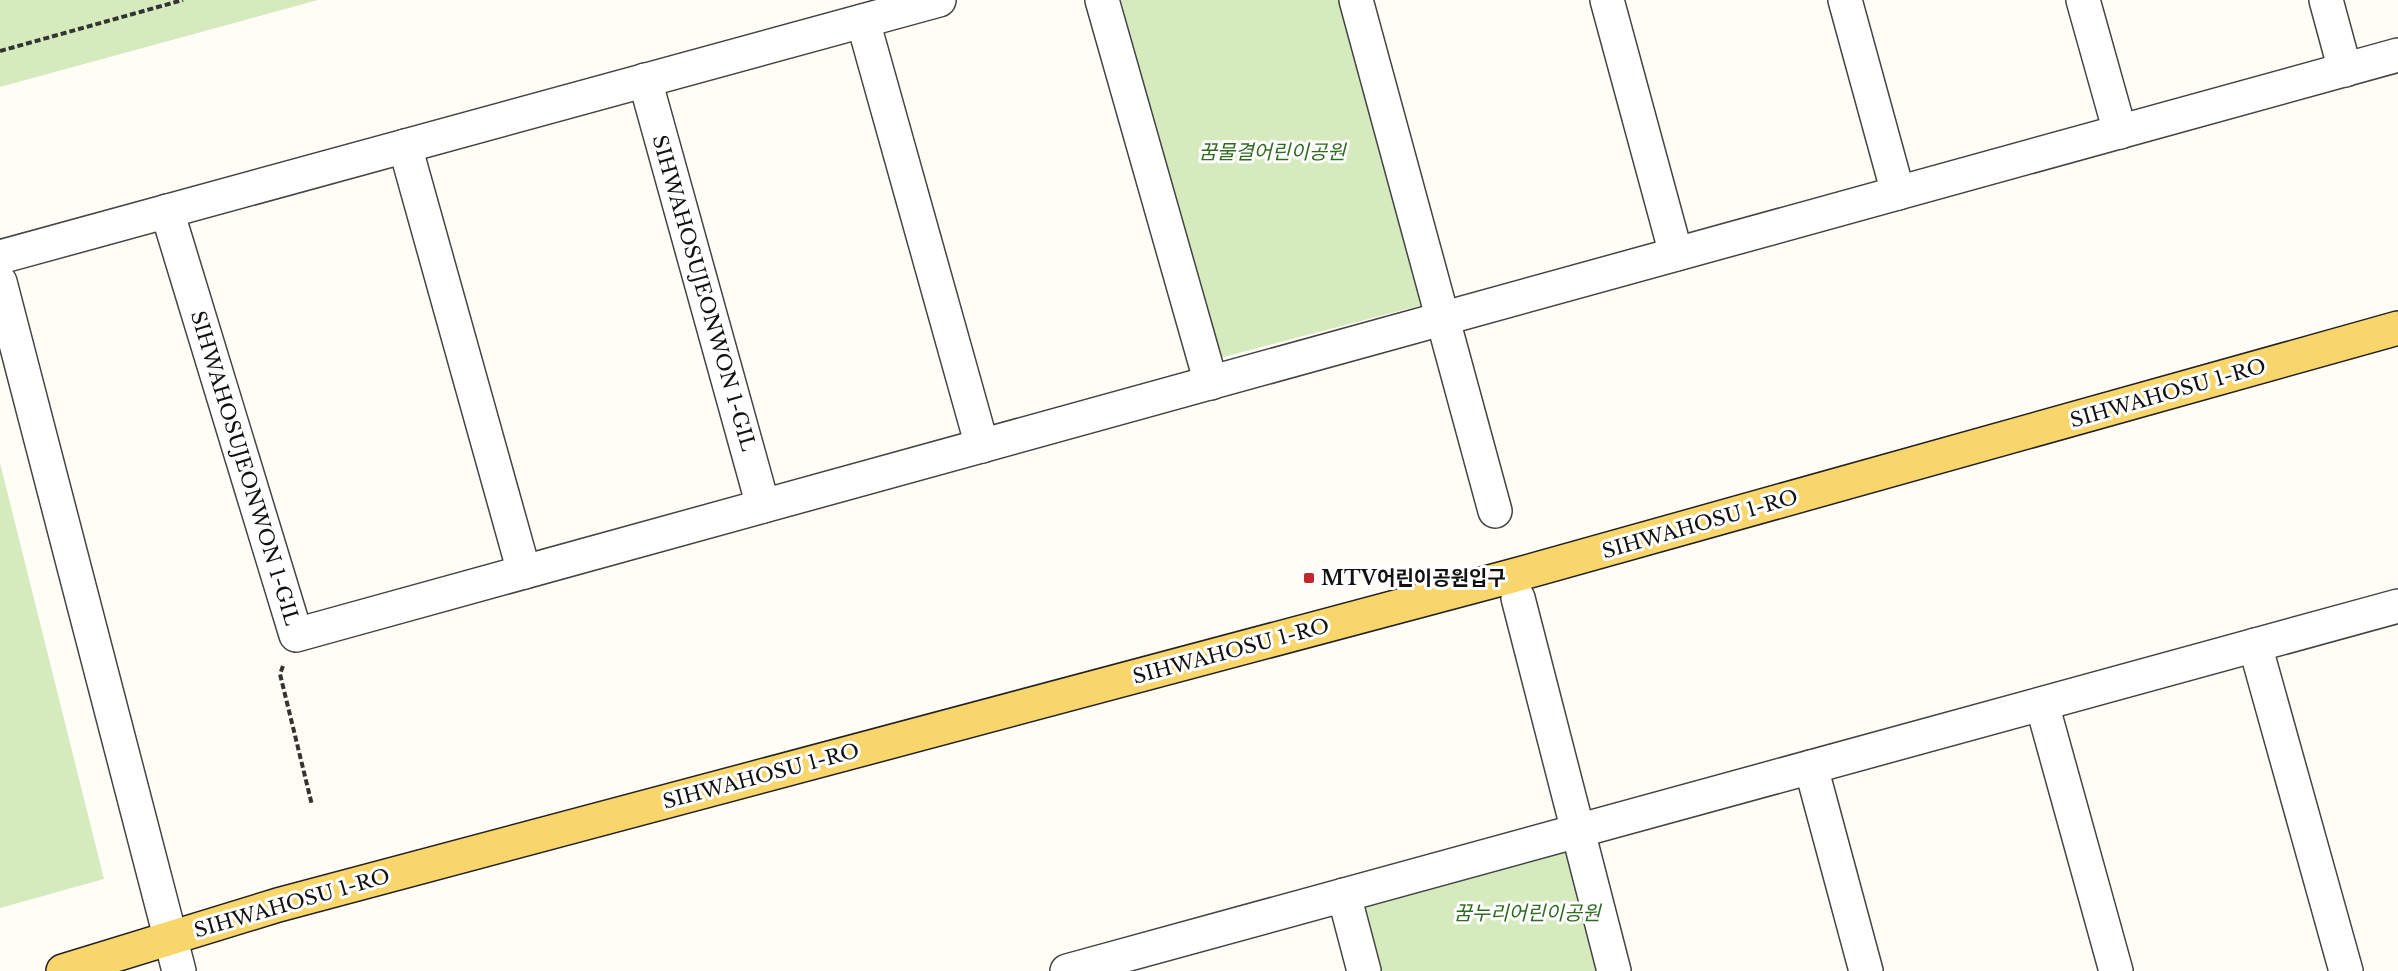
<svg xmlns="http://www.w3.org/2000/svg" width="2398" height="971" font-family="'Libre Baskerville','Noto Sans KR',serif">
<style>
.green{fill:#d5ebbd}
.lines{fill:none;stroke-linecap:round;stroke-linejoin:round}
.minor-casing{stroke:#444;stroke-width:36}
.major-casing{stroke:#222;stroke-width:36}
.path{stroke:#333;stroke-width:4;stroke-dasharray:6 3;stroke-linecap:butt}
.minor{stroke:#fff;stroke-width:33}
.major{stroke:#f9d66b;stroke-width:33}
.poi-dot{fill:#c4262e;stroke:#fff;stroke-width:2}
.labels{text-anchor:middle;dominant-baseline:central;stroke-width:6;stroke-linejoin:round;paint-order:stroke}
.park-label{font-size:20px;font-style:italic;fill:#2f6b1f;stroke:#fff}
.street-label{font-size:20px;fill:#111;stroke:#fff}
.poi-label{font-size:20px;font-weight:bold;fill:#111;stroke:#fff;text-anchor:start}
</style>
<rect width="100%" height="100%" fill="#fffdf5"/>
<!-- green -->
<g class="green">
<path d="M0,0H318L0,87Z"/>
<path d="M1121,0H1342L1422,305L1216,359Z"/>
<path d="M0,463L104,879L0,908Z"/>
<path d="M1568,840L1604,971H1374L1355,901Z"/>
</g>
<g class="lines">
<defs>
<g id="minor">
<path d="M1102,0L1211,383"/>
<path d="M1356,0L1495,511"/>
<path d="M1607,0L1676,254"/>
<path d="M1845,0L1898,193"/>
<path d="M2083,0L2120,132"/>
<path d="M2326,0L2345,70"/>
<path d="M863,21L982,446"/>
<path d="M645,80L763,506"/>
<path d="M405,146L524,572"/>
<path d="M167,211L296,635L2398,55"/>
<path d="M0,257L939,0"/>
<path d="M0,282L179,971"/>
<path d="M1518,598L1614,971"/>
<path d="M2255,645L2346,971"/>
<path d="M2042,704L2116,971"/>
<path d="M1811,767L1866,971"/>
<path d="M1344,895L1364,971"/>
<path d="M1067,971L2398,606"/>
</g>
<path id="major" d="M63,971L278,905L1512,576L2398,328"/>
</defs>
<!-- minor casing -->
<use href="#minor" class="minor-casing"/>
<!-- major casing -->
<use href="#major" class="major-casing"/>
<!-- path -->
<g class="path">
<path d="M0,51L183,0"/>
<path d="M283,666L280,674L312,805"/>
</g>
<!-- minor -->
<use href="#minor" class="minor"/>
<!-- major -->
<use href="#major" class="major"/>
</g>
<!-- markers -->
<rect class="poi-dot" x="1303" y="572" width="12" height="12" rx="3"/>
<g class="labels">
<!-- park labels -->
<g class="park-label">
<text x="1272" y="152">꿈물결어린이공원</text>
<text x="1527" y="913">꿈누리어린이공원</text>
</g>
<!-- street labels -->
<g class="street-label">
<text transform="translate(704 293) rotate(74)">SIHWAHOSUJEONWON 1-GIL</text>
<text transform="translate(2168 393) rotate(-16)">SIHWAHOSU 1-RO</text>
<text transform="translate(245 468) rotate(73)">SIHWAHOSUJEONWON 1-GIL</text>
<text transform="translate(1700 524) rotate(-16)">SIHWAHOSU 1-RO</text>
<text transform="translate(1231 651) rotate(-15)">SIHWAHOSU 1-RO</text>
<text transform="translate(761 776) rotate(-15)">SIHWAHOSU 1-RO</text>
<text transform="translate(292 903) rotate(-16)">SIHWAHOSU 1-RO</text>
</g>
<!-- poi labels -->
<g class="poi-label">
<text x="1321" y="578">MTV어린이공원입구</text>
</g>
</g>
</svg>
